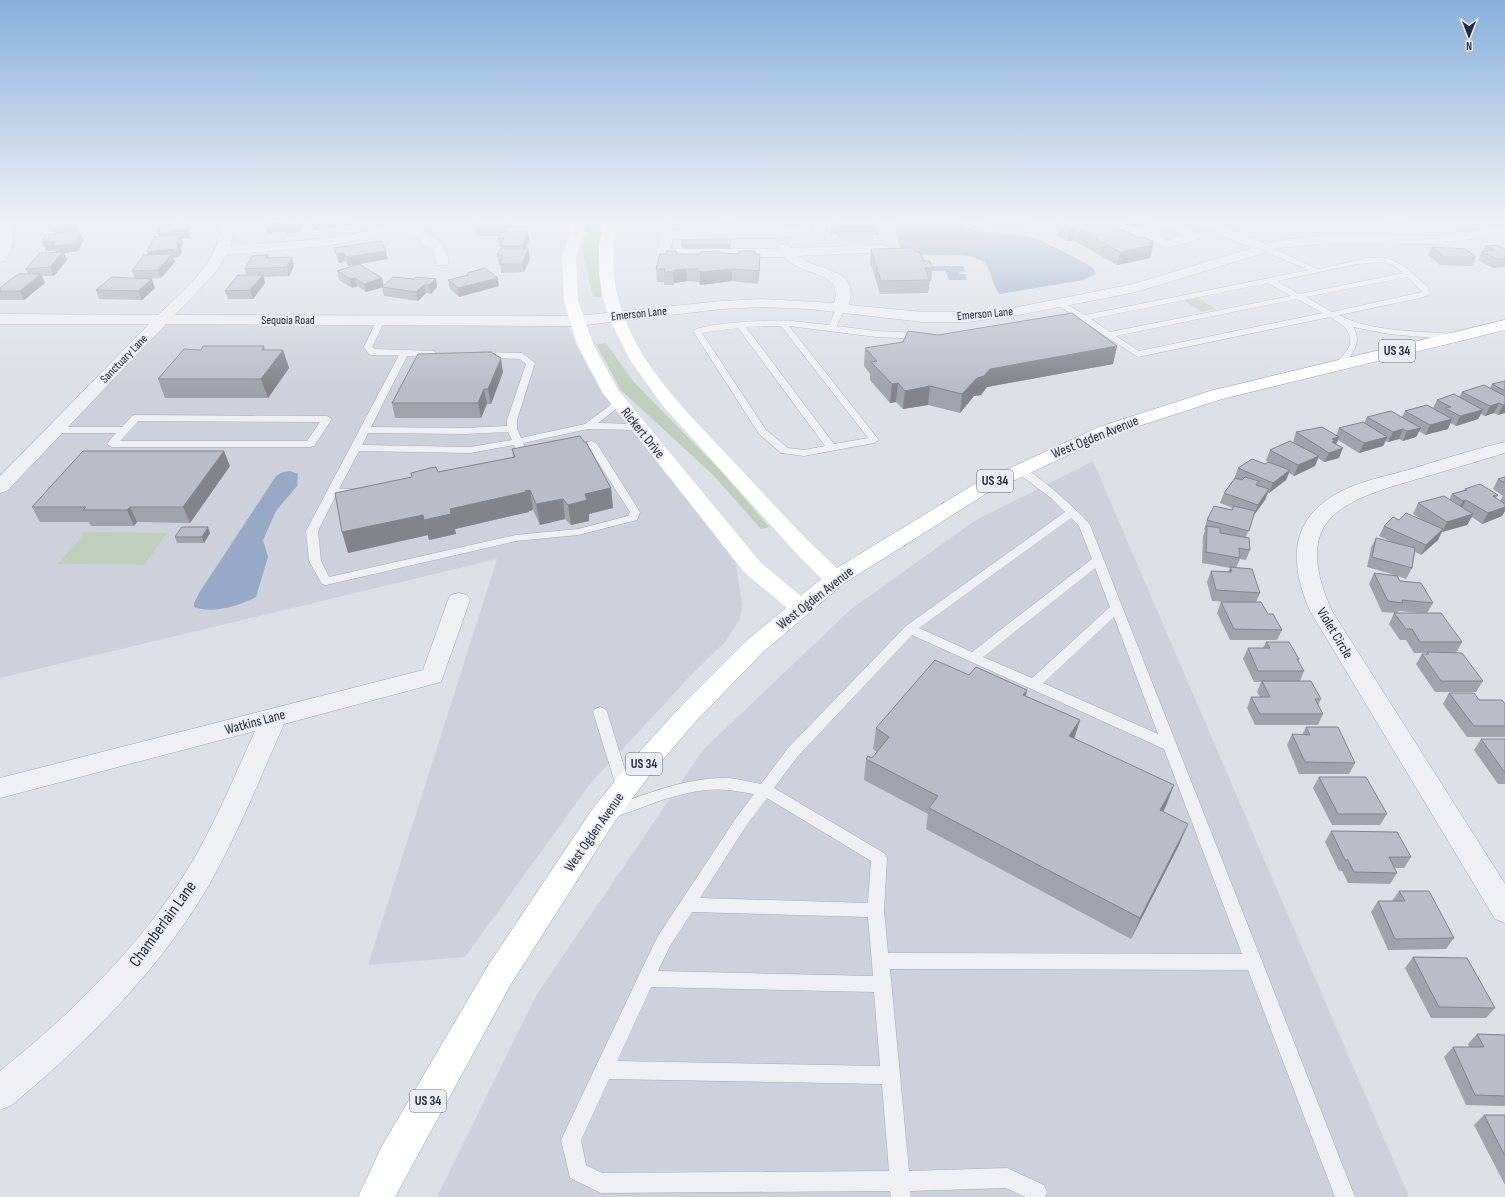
<svg xmlns="http://www.w3.org/2000/svg" width="1505" height="1197" font-family="'Sofia Sans Condensed',sans-serif">
<style>
.built{fill:#cdd1db}
.green{fill:#c0cfbd}
.water{fill:#96aac6}
.lines{fill:none;stroke-linecap:round;stroke-linejoin:round}
.lane-casing{stroke:#a5a9b3;stroke-width:1}
.street-casing{stroke:#a5a9b3;stroke-width:1}
.primary-casing{stroke:#9ba2b1;stroke-width:1}
.lane{fill:#eef0f4;fill-rule:evenodd}
.street{fill:#eef0f4;fill-rule:evenodd}
.secondary{fill:#fff;fill-rule:evenodd}
.primary{fill:#fff;fill-rule:evenodd}
.wall{fill:#9fa3ac;fill-rule:evenodd}
.shaded-wall{fill:#82848c}
.building{fill:#b9bdc8;stroke:#82848c}
.labels{text-anchor:middle;dominant-baseline:central;stroke-width:4;stroke-linejoin:round;paint-order:stroke}
.far-street-label{font-size:12px;fill:#262c3b;stroke:#eaeef4}
.shield{fill:#eaeef4;stroke:#616672;stroke-width:1}
.shield-label{font-size:13px;font-weight:bold;fill:#262c3b}
.street-label{font-size:14px;fill:#262c3b;stroke:#eaeef4}
.near-street-label{font-size:17px;fill:#262c3b;stroke:#eaeef4}
</style>
<rect width="100%" height="100%" fill="#dbdfe6"/>
<!-- built -->
<g class="built">
<path d="M159,314L562,315L587,366L617,410L640,434L736,564L742,604L740,619L726,641L693,673L590,784L465,957L368,965L497,559L0,678V474Z"/>
<path d="M1093,461L1409,1197H437L537,994L703,750L850,610L973,522Z"/>
</g>
<!-- green -->
<g class="green">
<path d="M590,219H605L603,293L601,297H593L582,246Z"/>
<path d="M1198,298L1216,309L1202,312L1184,301Z"/>
<path d="M606,343L633,381L721,471L769,527L761,529L713,475L621,390L596,344Z"/>
<path d="M85,532L167,533L144,565L58,564Z"/>
</g>
<!-- water -->
<g class="water">
<path d="M894,219H958C972,237 1001,232 1022,235C1043,239 1064,253 1084,262L1093,268L1096,274L1083,280L1000,294C991,286 993,268 982,261C961,248 919,263 900,247Z"/>
<path d="M929,266H963L965,271L959,272L960,274H965L967,280H949L945,271H931Z"/>
<path d="M290,471L298,474L297,486L276,511L263,540L268,557L256,597C238,606 214,614 194,607V603L199,593L276,476L283,472Z"/>
</g>
<g class="lines">
<defs>
<g id="lane">
<path d="M1261,246H1267L1318,269L1368,258H1387L1404,266L1428,287L1429,295L1420,298L1339,315C1370,332 1419,331 1455,334L1459,337L1455,340L1389,334L1353,327C1363,343 1352,354 1342,367L1339,368L1335,365C1338,360 1346,353 1349,347C1354,331 1341,323 1330,317L1138,357L1082,321L1063,324L1059,322L1076,317L1058,305V301H1061L1085,315L1309,270L1261,250ZM1384,262L1394,266L1404,273L1299,294L1277,281L1357,264ZM1408,277L1422,292L1332,312L1306,297ZM1268,283L1291,296L1110,332L1091,319ZM1297,299L1323,313L1139,351L1116,336Z"/>
<path d="M837,307L844,309L837,326L876,331L922,333L926,336L922,339L876,337L789,326L879,440L874,443L804,456L781,453L759,434L693,331C702,323 776,319 792,321C804,322 817,324 829,325ZM767,326H781L868,438L834,444L746,327ZM738,328L825,446L804,450L788,448L766,430L702,333Z"/>
<path d="M378,318H381L385,320L372,347L375,349L433,351L437,354L433,357L407,356L371,427L464,428L507,426V420L526,364L520,359L478,357L477,355L481,352L522,353L535,363L517,420V429L521,438L585,424L609,406L614,399L617,398L622,401L615,410L598,423L637,424L642,427L637,430L588,429L523,443L530,458L525,461L520,458L514,445L470,453L359,451L339,489H356L361,492L356,495H336L318,531L321,561L329,577L516,535L578,529L628,516L630,512L589,448L572,451L567,448L568,446L592,441L597,444L640,512L637,520L578,535L516,541L326,585L322,584L309,561L306,531L399,355H372L369,354L364,347ZM508,432L512,440L470,447L362,445L368,433L464,434Z"/>
<path d="M135,415L327,416L332,419L314,446L310,447H112L107,444L116,433H56L51,430L56,427H122L132,416ZM138,421L320,422L307,441H120Z"/>
<path d="M1019,466C1034,470 1081,513 1090,525L1355,1197H1335L1248,970L890,969L909,1171L1007,1168L1044,1185L1047,1192L1045,1197H1026L1006,1188L910,1191L911,1197H891L890,1191L601,1193L570,1178L561,1140L640,973L658,936L736,818L754,794C746,793 737,791 729,790C688,786 648,806 610,819L605,817L603,813L605,809C644,795 685,777 728,778C739,779 750,782 761,784L788,748L906,626L1065,512L1051,498L1015,471L1014,469L1015,467ZM1071,518L1079,526L1092,559L972,652L919,628ZM1095,568L1110,607L1032,678L983,657ZM1114,617L1158,734L1043,683ZM912,635L1164,749L1242,954L888,953L884,910L887,858L884,853L774,788L798,756ZM767,798L871,861L868,903L700,898L746,826ZM692,912L868,917L873,976L658,971L670,946ZM651,987L874,992L880,1066L617,1061ZM609,1079L882,1084L889,1171L602,1173L586,1165L581,1140Z"/>
<path d="M600,707L605,709L607,712L631,789L629,793L624,795L619,793L617,789L593,712L595,709Z"/>
</g>
<g id="street">
<path d="M0,219H7C16,234 15,247 5,261L0,262Z"/>
<path d="M221,219H233V233L230,246C271,243 312,241 352,234C379,229 406,219 433,219L431,222L414,227C434,237 444,239 449,262L447,265H437L433,250L419,240L402,231L326,246L226,255L216,272L175,315L577,316L721,301L762,299L834,303C845,270 801,277 784,257H663L658,256L656,253L661,235L668,231L774,230L799,226V219H811V229L810,232L774,238L673,239L671,249H778L779,245C785,244 788,244 791,248L882,245L887,246L889,249L887,252L798,256C819,273 860,266 849,305L923,312H967L1013,308L1133,284L1252,248L1192,222L1190,219H1207L1266,244L1279,240L1329,235L1436,236L1505,226V234L1436,244L1329,243L1280,248L1136,292L1013,316L967,322H923L809,309L762,307L721,309L577,326L166,324L7,491L0,493V476L149,324H0V314L158,315C185,288 222,261 221,219Z"/>
<path d="M1103,219H1120L1168,240L1183,235L1151,222L1149,219H1166L1200,233L1202,236L1200,239L1167,248L1105,222Z"/>
<path d="M1333,219H1347V220L1341,224Z"/>
<path d="M1505,442V453C1475,462 1445,471 1414,480C1336,502 1292,522 1332,611L1505,884V923L1495,919L1310,611C1286,556 1291,511 1353,486C1370,479 1390,475 1408,470C1440,460 1472,450 1505,442Z"/>
<path d="M459,593L467,595L470,600L441,682L284,724C260,778 238,834 209,885C159,971 87,1042 12,1105L0,1110V1071C71,1014 141,946 189,867C215,824 234,777 255,731L0,798V778L423,670L448,600L451,595Z"/>
</g>
<path id="primary" d="M1505,320V330L1222,399L1111,435L987,493L843,584L762,653L697,720L652,772L613,824L511,984L395,1197H358L382,1146L489,964L593,808L634,758L679,708L746,641L827,574L973,485L1099,427L1210,391Z"/>
</defs>
<!-- lane casing -->
<use href="#lane" class="lane-casing"/>
<!-- street casing -->
<use href="#street" class="street-casing"/>
<!-- primary casing -->
<use href="#primary" class="primary-casing"/>
<!-- lane -->
<use href="#lane" class="lane"/>
<!-- street -->
<use href="#street" class="street"/>
<!-- secondary -->
<g class="secondary">
<path d="M574,219H586L576,258L578,301L593,344L618,390L761,563L808,602L811,607L808,612L800,614L792,612L745,573L602,392L577,344L564,301L562,258Z"/>
<path d="M604,219H616C612,253 611,285 624,317C645,373 691,416 731,459C768,498 803,538 843,574L846,579L843,584L835,586L827,584L797,554L663,406L630,360L609,318L602,295L599,272V246Z"/>
</g>
<!-- primary -->
<use href="#primary" class="primary"/>
</g>
<!-- wall -->
<g class="wall">
<path d="M49,219H76H74L83,240L79,251L64,253L67,260L54,276H42L45,283L24,300H0V288L28,274L26,269L56,252L55,250L46,251L42,242L56,234Z"/>
<path d="M158,219H187L188,222H186L190,232V238L181,239L183,243L181,248L182,251L179,257L173,258L175,262L161,278L149,279L155,288L142,300L99,299L96,290L135,278L132,271L148,255L159,237V221Z"/>
<path d="M361,219H380L371,222Z"/>
<path d="M473,219H510L511,223L507,232H528L529,240L526,249L530,258L524,272L501,273L500,264H499L497,255L501,249L500,246H499L498,238L499,236H476L472,221Z"/>
<path d="M654,219H743L742,224L674,222V225H660V222L654,223Z"/>
<path d="M831,219L880,223L879,235H873V238H839V235H831Z"/>
<path d="M981,219H1031L1030,224H1025L1024,227H992L990,224H983Z"/>
<path d="M1115,219H1152L1151,223L1133,227Z"/>
<path d="M1223,219H1319L1318,222L1288,221V222L1244,221H1242L1241,223H1233L1231,221H1224Z"/>
<path d="M1377,219H1415L1413,224L1385,226Z"/>
<path d="M1435,219H1457V221L1445,223Z"/>
<path d="M1060,221L1153,245L1150,258L1117,265L1073,240L1067,241L1058,236Z"/>
<path d="M730,240V249H682V245Z"/>
<path d="M1485,246L1505,249V267L1493,268L1478,260Z"/>
<path d="M1432,247L1476,257L1472,266L1440,265L1428,255Z"/>
<path d="M334,248L388,259L348,266L346,261L339,263Z"/>
<path d="M871,249L915,252L924,261L933,268L931,281H930L928,293L880,294L870,261Z"/>
<path d="M721,253L760,254V267L758,284L732,281L700,285L699,282L687,281L674,283V285H664V282H657L656,269L677,254H700Z"/>
<path d="M268,255L269,258L294,266L289,276L264,277L265,283L253,299H228L225,291L246,275L245,269Z"/>
<path d="M337,271L384,286L414,279L437,287L431,294L426,293L418,301L384,296L382,287L366,292L357,286L352,288L339,280Z"/>
<path d="M467,273L499,286L459,297L450,289L448,280L467,275Z"/>
<path d="M938,335L1117,346L1113,364L987,387L981,395L974,396L960,413L928,405L903,409L896,402L890,403L870,380V374L864,366L865,348L903,342Z"/>
<path d="M264,346L265,350H283L289,368L268,398H165L158,379L201,350Z"/>
<path d="M503,372L491,404H487L481,418H395L392,403Z"/>
<path d="M1505,381V413L1498,415L1494,413L1485,416L1481,414L1478,419L1456,426L1450,423L1448,429L1425,435L1419,431L1416,437L1403,441L1399,439L1388,442L1386,441L1383,446L1359,453L1338,440L1336,444L1339,458L1324,462L1318,458L1315,466L1294,476L1289,473L1286,480L1269,493H1268L1265,500L1254,515L1246,537L1250,550L1246,560L1240,559L1236,568L1260,593L1256,602L1282,630L1277,640H1230L1217,613L1221,602H1228L1212,601L1207,582L1211,571L1228,572L1230,568L1202,563L1203,536L1205,530H1204L1207,520L1232,510L1233,508L1220,503L1224,493L1235,479H1234L1238,468L1265,464L1268,462L1266,460L1270,450L1298,445L1293,442L1296,432L1336,436L1339,428L1364,423L1367,417H1402L1405,411L1433,408L1437,400L1459,397L1462,392L1490,388L1492,384Z"/>
<path d="M512,449L611,488L613,508L589,514V521L571,525L565,519L540,525L533,510L529,511V512L455,529L456,534L429,540L428,535L348,553L438,472L513,458Z"/>
<path d="M230,466L190,523L137,522L134,526H91L89,522H40L32,507Z"/>
<path d="M1505,477V511L1502,516L1482,524L1472,517L1467,525L1442,532L1438,540L1421,555L1415,552L1412,568L1406,579L1398,576L1400,581L1433,603L1427,613L1462,642L1456,653L1483,681L1476,692H1435L1416,664L1422,654H1426L1427,653H1414L1406,640H1400L1389,624L1394,613H1397L1382,612L1369,584L1374,573L1395,575L1367,567L1371,548L1376,538L1392,542L1379,536L1384,526L1399,520L1427,523L1413,514L1418,503L1449,500L1452,494L1464,490L1465,489L1498,495L1496,498L1500,501L1503,496L1493,489L1498,479ZM1399,611L1421,613H1397Z"/>
<path d="M210,533L204,543H177L175,537Z"/>
<path d="M1266,642L1299,659L1298,660L1304,671L1300,681L1321,699L1318,705L1323,714L1318,725H1255L1247,708L1251,697H1260L1257,692L1261,682H1254L1243,659L1248,648H1263Z"/>
<path d="M969,675L1027,690L1026,696L1080,720L1074,739L1166,806L1163,812L1179,845L1131,939L926,829L928,814L864,780L866,759L872,758L877,752L873,749L876,728Z"/>
<path d="M1449,693L1479,700L1505,704V737H1467L1443,704Z"/>
<path d="M1306,727L1355,763L1349,774H1299L1287,745L1292,734L1302,735Z"/>
<path d="M1481,739H1505V784H1498L1474,750Z"/>
<path d="M1319,777L1387,814L1380,825H1332L1313,788Z"/>
<path d="M1331,831L1411,857L1404,868H1395L1397,873L1390,884L1348,883L1342,871H1339L1325,842Z"/>
<path d="M1399,891L1454,938L1446,949L1388,950L1371,912L1378,901H1392Z"/>
<path d="M1413,957L1495,1008L1486,1018H1431L1405,968Z"/>
<path d="M1477,1034L1505,1035V1106L1466,1105L1444,1057L1453,1047H1469L1468,1044Z"/>
<path d="M1484,1115H1505V1185L1474,1125Z"/>
</g>
<!-- shaded-wall -->
<g class="shaded-wall">
<path d="M158,219H187L188,222H186L190,232V238L181,239L183,243L181,248L182,251L179,257L173,258L175,262L161,278L158,270L150,260L147,252L161,242L158,234L160,226Z"/>
<path d="M300,219H302L303,223L301,232L286,233V231L267,233L265,224Z"/>
<path d="M337,219H351L353,225L314,230L312,222Z"/>
<path d="M370,219H380L371,222Z"/>
<path d="M508,219H510L511,223L505,236L504,228Z"/>
<path d="M1152,219L1151,223L1133,227L1134,223Z"/>
<path d="M1447,219H1457V221L1445,223Z"/>
<path d="M77,226L83,240L79,251L64,253L67,260L54,276L50,267L57,254L55,250L46,251L42,242L57,238L54,230Z"/>
<path d="M1076,228L1073,240L1067,241L1069,229Z"/>
<path d="M528,232L529,240L524,254L522,246Z"/>
<path d="M1154,242L1150,258L1117,265L1120,252L1149,243Z"/>
<path d="M528,249L530,258L524,272L522,264Z"/>
<path d="M386,251L388,259L348,266L346,257Z"/>
<path d="M344,253L346,261L339,263L336,254Z"/>
<path d="M760,254V267L758,284L759,271Z"/>
<path d="M292,257L294,266L289,276L287,267Z"/>
<path d="M686,269L687,281L674,283V285L673,272L674,270Z"/>
<path d="M732,269V281L700,285V272Z"/>
<path d="M41,274L45,283L24,300L20,291Z"/>
<path d="M263,275L265,283L253,299L250,290Z"/>
<path d="M355,278L357,286L352,288L350,279Z"/>
<path d="M382,278L384,287L366,292L364,284Z"/>
<path d="M498,278L499,286L459,297L458,288Z"/>
<path d="M152,279L155,288L142,300L138,291Z"/>
<path d="M436,279L437,287L431,294L429,285Z"/>
<path d="M424,285L426,293L418,301L416,292Z"/>
<path d="M1117,346L1113,364L987,387L981,395L974,396L960,413L962,394L977,378L990,369Z"/>
<path d="M283,350L289,368L268,398L261,379Z"/>
<path d="M501,358L503,372L491,404L488,389Z"/>
<path d="M898,383L896,402L890,403L892,384Z"/>
<path d="M930,386L928,405L903,409L905,391Z"/>
<path d="M484,389L487,404L481,418L478,403Z"/>
<path d="M1499,403L1494,413L1485,416L1490,406Z"/>
<path d="M1503,405H1505V413L1498,415Z"/>
<path d="M1483,410L1478,419L1456,426L1460,416Z"/>
<path d="M1452,419L1448,429L1425,435L1430,425Z"/>
<path d="M1421,428L1416,437L1403,441L1407,431Z"/>
<path d="M1403,429L1399,439L1388,442L1393,432Z"/>
<path d="M1339,437L1335,447L1332,448V439Z"/>
<path d="M1387,437L1383,446L1359,453L1364,443Z"/>
<path d="M1343,448L1339,458L1324,462L1329,453Z"/>
<path d="M224,451L230,466L190,523L183,507Z"/>
<path d="M1319,456L1315,466L1294,476L1298,465Z"/>
<path d="M1290,470L1286,480L1269,493L1273,483Z"/>
<path d="M611,488L613,508L589,514V521L571,525L568,505L585,494Z"/>
<path d="M1269,489L1265,500L1254,515L1258,505Z"/>
<path d="M530,490L533,510L529,511V512L455,529L456,534L429,540L424,520L450,509Z"/>
<path d="M563,499L565,519L540,525L536,504Z"/>
<path d="M1466,500L1461,510L1458,511L1463,501Z"/>
<path d="M130,507L137,522L134,526L127,510Z"/>
<path d="M1505,507V511L1502,516L1482,524L1488,513Z"/>
<path d="M1473,514L1467,525L1442,532L1447,522Z"/>
<path d="M423,515L428,535L348,553L342,532Z"/>
<path d="M208,527L210,533L204,543L202,537Z"/>
<path d="M1443,529L1438,540L1421,555L1426,545Z"/>
<path d="M1027,690L1022,711L1023,695Z"/>
<path d="M1080,720L1073,742L1069,736Z"/>
<path d="M1174,785L1166,806L1152,832L1160,810Z"/>
<path d="M1188,824L1179,845L1131,939L1140,918Z"/>
</g>
<!-- building -->
<g class="building">
<path d="M49,219H74L77,226L54,230Z"/>
<path d="M175,219H184V225L187,224V230L158,234L159,221Z"/>
<path d="M266,219H300L299,224L284,225L285,223L265,224Z"/>
<path d="M311,219H337L312,222Z"/>
<path d="M473,219H508L504,228H474L478,221H472Z"/>
<path d="M831,219H879L880,223H873L874,226H840L839,223H832Z"/>
<path d="M1068,219H1100L1138,238L1144,237L1154,242L1149,243L1153,245L1120,252L1076,228L1069,229L1060,224L1065,223L1060,221Z"/>
<path d="M1125,219H1151L1134,223Z"/>
<path d="M79,231L76,243L53,246L55,241L42,242L45,235Z"/>
<path d="M501,232H528L522,246H500L504,238H498Z"/>
<path d="M180,235L176,243H179L176,249L147,252L154,237Z"/>
<rect x="682" y="240" width="48" height="5"/>
<path d="M381,241L386,251L346,257L344,253L336,254L334,248Z"/>
<path d="M1497,245L1505,249V259H1497L1482,252L1494,250L1485,246Z"/>
<path d="M1432,247L1465,249L1476,257H1444Z"/>
<path d="M913,248L915,252H920L924,261H930L933,268H925L930,280L881,281L871,249Z"/>
<path d="M500,249H528L522,264H499L503,255H497Z"/>
<path d="M667,251H676L677,254H700V252L715,251H719L721,253L739,254V251H755V254H760L759,271L732,269L700,272L698,269H686L674,270L673,272H664L665,269H656L660,254H666Z"/>
<path d="M63,252L50,267L26,269L40,253Z"/>
<path d="M172,254L158,270L132,271L144,255Z"/>
<path d="M268,255L266,258L292,257L287,267L245,269L252,256Z"/>
<path d="M359,264L382,278L364,284L355,278L350,279L337,271Z"/>
<path d="M485,268L498,278L458,288L448,280L469,275L467,273Z"/>
<path d="M18,274H41L20,291H0V288Z"/>
<path d="M238,275H263L250,290L225,291Z"/>
<path d="M112,277L152,279L138,291L96,290Z"/>
<path d="M393,277L414,279L416,277L436,279L429,285H424L416,292L382,287Z"/>
<path d="M1072,313L1117,346L990,369L984,376L977,378L962,394L930,386L905,391L898,383L892,384L871,362L877,361L865,348L903,342L908,331L938,335Z"/>
<path d="M203,346H264L262,350H283L261,379H158L184,349L201,350Z"/>
<path d="M491,352L501,358L488,389H484L478,403H392L418,354Z"/>
<path d="M1505,381V391L1492,384Z"/>
<path d="M1484,385L1505,396V405H1503L1499,403L1490,406L1462,392Z"/>
<path d="M1454,394L1483,410L1460,416L1445,408L1451,407L1437,400Z"/>
<path d="M1427,405L1452,419L1430,425L1405,411Z"/>
<path d="M1391,411L1421,428L1407,431L1403,429L1393,432L1367,417Z"/>
<path d="M1363,422L1387,437L1364,443L1339,428Z"/>
<path d="M1322,427L1339,437L1332,439L1335,441L1332,442L1343,448L1329,453L1296,432Z"/>
<path d="M580,436L584,442H586L611,488L585,494L587,500L568,505L563,499L536,504L530,490L525,491L526,492L450,509L451,514L424,520L423,515L342,532L335,493L412,477L411,473L430,468L436,467L438,472L515,457L512,449Z"/>
<path d="M1290,441L1319,456L1298,465L1270,450Z"/>
<path d="M83,451H224L183,507H130L127,510H83L86,507H32Z"/>
<path d="M1252,459L1265,464L1268,462L1290,470L1273,483L1238,468Z"/>
<path d="M1245,477L1259,481L1256,485L1269,489L1258,505L1224,493L1235,478L1242,480Z"/>
<path d="M1505,477V483L1498,479Z"/>
<path d="M1480,484L1498,495L1493,496L1505,504V507L1488,513L1466,500L1463,501L1452,494L1467,490L1465,489Z"/>
<path d="M1444,496L1473,514L1447,522L1418,503Z"/>
<path d="M1214,506L1232,510L1234,506L1255,511L1249,531L1207,520Z"/>
<path d="M1406,513L1443,529L1426,545L1384,526L1393,517L1399,520Z"/>
<path d="M1207,526L1220,528V533L1249,538L1250,550L1239,548L1240,558L1206,552Z"/>
<path d="M182,527H208L202,537H175Z"/>
<path d="M1376,538L1415,548L1412,568L1372,557Z"/>
<path d="M1230,567L1252,569L1260,593L1216,590L1211,571L1231,572L1230,570L1232,571Z"/>
<path d="M1374,573L1397,576L1400,581L1421,583L1433,603L1402,600L1403,603L1388,601Z"/>
<path d="M1221,602H1261L1268,614H1273L1282,630L1234,629Z"/>
<path d="M1394,613H1441L1462,642H1420L1412,629H1406Z"/>
<path d="M1266,642H1289L1299,659H1297L1304,671H1258L1248,648H1270Z"/>
<path d="M1427,652L1462,653L1483,681H1441L1422,654H1429Z"/>
<path d="M935,660L969,675L976,667L1027,690L1023,695L1080,720L1069,736L1174,785L1160,810L1188,824L1140,918L929,808L938,796L866,759L868,756L872,758L889,737L876,728Z"/>
<path d="M1262,681H1311L1321,699H1315L1323,714H1260L1251,697H1270Z"/>
<path d="M1449,693H1474L1479,700H1502L1505,704V726H1474Z"/>
<path d="M1306,727H1338L1355,763L1305,762L1292,734L1310,735Z"/>
<path d="M1481,739H1505V773Z"/>
<path d="M1319,777H1366L1387,814H1338Z"/>
<path d="M1331,831L1397,832L1411,857H1389L1397,873L1354,872L1348,860H1345Z"/>
<path d="M1399,891H1429L1454,938L1395,939L1378,901H1405Z"/>
<path d="M1413,957L1467,958L1495,1008L1439,1007Z"/>
<path d="M1477,1034L1505,1035V1096L1475,1095L1453,1047H1484Z"/>
<path d="M1484,1115H1505V1156Z"/>
</g>
<!-- sky -->
<linearGradient id="sky" x2="0" y2="1"><stop stop-color="#87b0da"/><stop offset="0.57" stop-color="#eff1f4"/><stop offset="1" stop-color="#eff1f4" stop-opacity="0"/></linearGradient>
<rect width="1505" height="387" fill="url(#sky)"/>
<g class="labels">
<!-- far-street labels -->
<g class="far-street-label">
<text transform="translate(639 314) rotate(-6)">Emerson Lane</text>
<text transform="translate(985 314) rotate(-5)">Emerson Lane</text>
<text x="288" y="320">Sequoia Road</text>
<text transform="translate(124 359) rotate(-46)">Sanctuary Lane</text>
</g>
<!-- shield labels -->
<g class="shield">
<rect x="1379" y="340" width="36" height="22" rx="3"/>
<rect x="977" y="470" width="36" height="22" rx="3"/>
<rect x="626" y="753" width="36" height="22" rx="3"/>
<rect x="410" y="1090" width="36" height="22" rx="3"/>
</g>
<g class="shield-label">
<text x="1397" y="351">US 34</text>
<text x="995" y="481">US 34</text>
<text x="644" y="764">US 34</text>
<text x="428" y="1101">US 34</text>
</g>
<!-- street labels -->
<g class="street-label">
<text transform="translate(643 433) rotate(51)">Rickert Drive</text>
<text transform="translate(1095 437) rotate(-22)">West Ogden Avenue</text>
<text transform="translate(815 598) rotate(-38)">West Ogden Avenue</text>
<text transform="translate(1335 633) rotate(59)">Violet Circle</text>
<text transform="translate(255 722) rotate(-15)">Watkins Lane</text>
<text transform="translate(594 832) rotate(-55)">West Ogden Avenue</text>
</g>
<!-- near-street labels -->
<g class="near-street-label">
<text transform="translate(163 924) rotate(-54)">Chamberlain Lane</text>
</g>
</g>
<!-- north arrow -->
<g transform="translate(1469 36) rotate(180)" stroke="#eaeef4" stroke-width="3" paint-order="stroke">
<path d="M0-3L7 15L0 10L-7 15Z" fill="#262c3b"/>
<text y="-6" font-size="11" font-weight="bold" text-anchor="middle" fill="#262c3b">N</text>
</g>
</svg>
